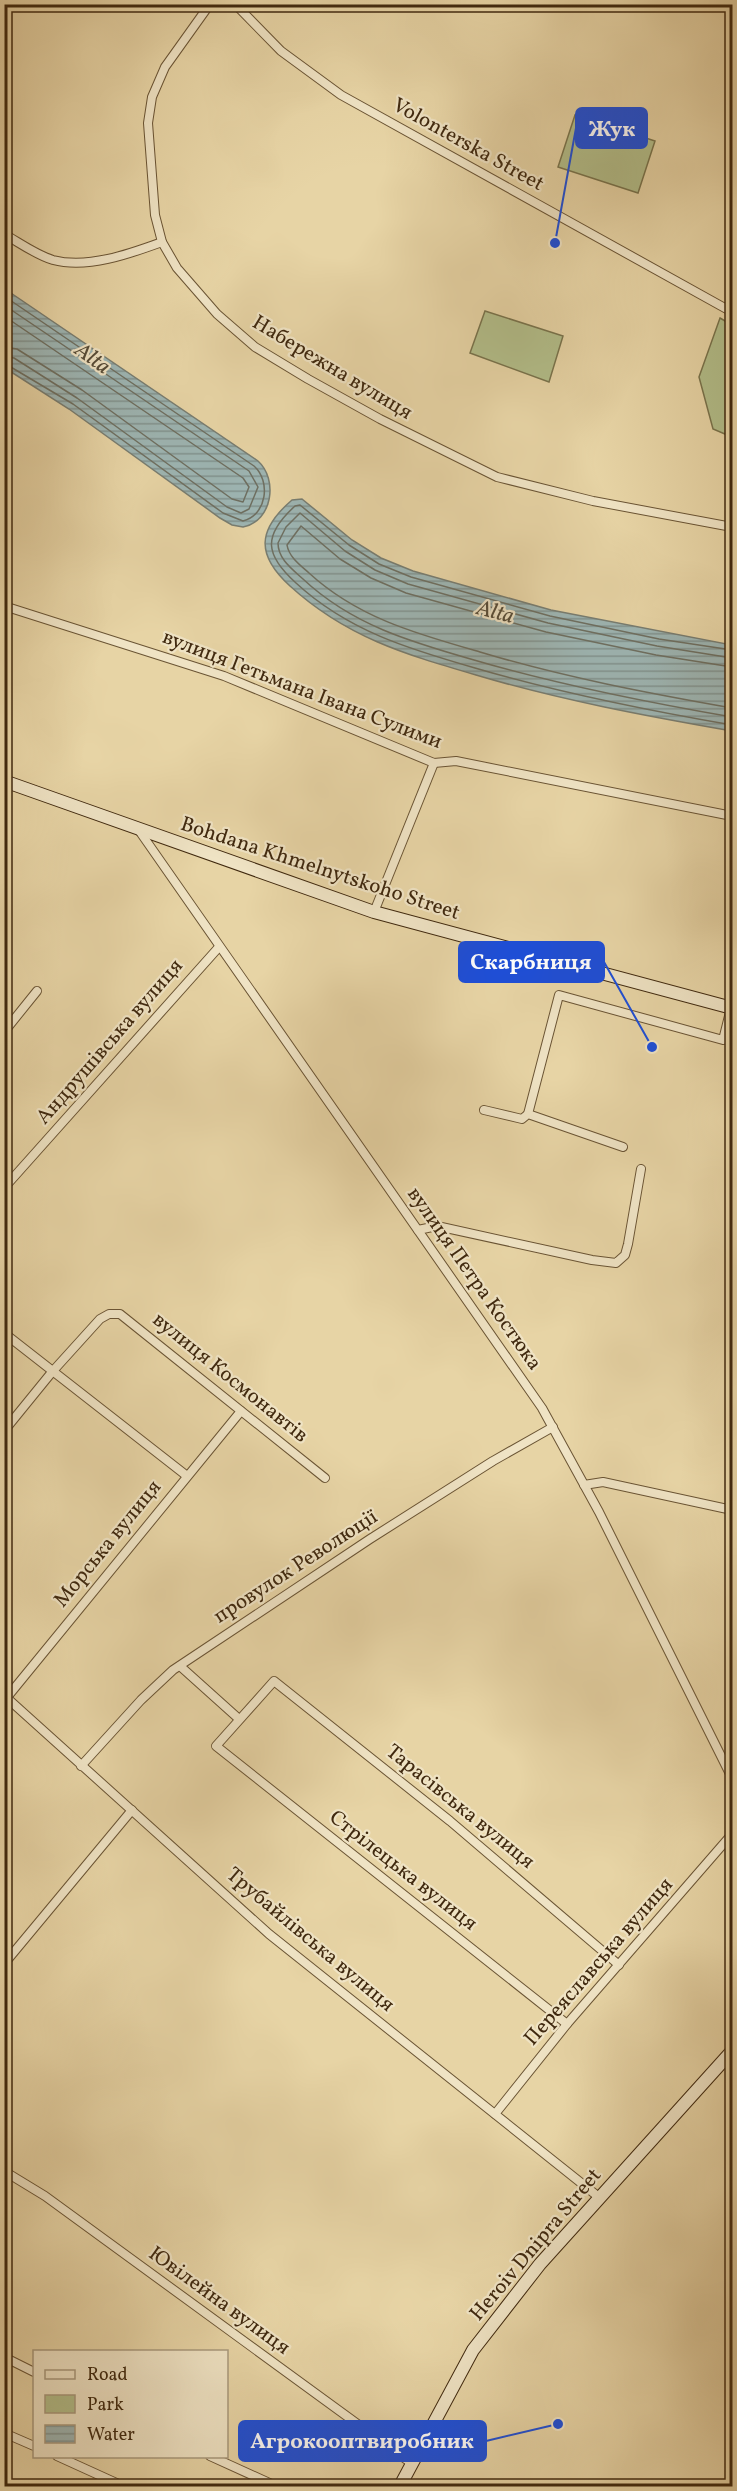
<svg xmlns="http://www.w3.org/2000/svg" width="737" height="2491" font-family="Vollkorn,serif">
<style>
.green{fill:#b2bd89;stroke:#79734c;stroke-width:1.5}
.water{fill:url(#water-rules);stroke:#787d71;stroke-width:1.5}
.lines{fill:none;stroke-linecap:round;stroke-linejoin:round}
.shore{stroke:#6e6f61;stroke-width:1.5}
.street-casing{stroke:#6a5434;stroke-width:10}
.secondary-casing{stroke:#40290f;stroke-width:14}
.street{stroke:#efe3c4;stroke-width:8}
.secondary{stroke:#efe3c4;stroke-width:12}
.labels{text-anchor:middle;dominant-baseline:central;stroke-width:4.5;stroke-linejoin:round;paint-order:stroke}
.street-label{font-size:21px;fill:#40290f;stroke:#efe3c4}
.water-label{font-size:22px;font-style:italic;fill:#574c38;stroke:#efe3c4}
.leader{fill:none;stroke:#1d4ed8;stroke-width:2}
.callout-dot{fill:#1d4ed8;stroke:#efe3c4;stroke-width:2}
.callout{fill:#1d4ed8;stroke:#1d4ed8;stroke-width:2}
.callout-label{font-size:22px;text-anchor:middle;font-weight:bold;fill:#fff}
</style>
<defs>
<pattern id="water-rules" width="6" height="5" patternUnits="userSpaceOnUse" patternTransform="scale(1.5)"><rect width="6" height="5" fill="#9db5b3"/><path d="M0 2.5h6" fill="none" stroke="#819390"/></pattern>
</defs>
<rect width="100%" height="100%" fill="#e7d4a5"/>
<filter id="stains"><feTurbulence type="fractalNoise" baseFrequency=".00333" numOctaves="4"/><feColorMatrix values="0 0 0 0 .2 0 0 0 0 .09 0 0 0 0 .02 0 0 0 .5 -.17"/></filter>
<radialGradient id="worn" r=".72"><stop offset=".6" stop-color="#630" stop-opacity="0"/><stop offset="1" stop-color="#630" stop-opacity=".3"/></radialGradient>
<!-- green -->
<g class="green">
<path d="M575,115L655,141L638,193L558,167Z"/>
<path d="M485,311L563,336L549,382L470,353Z"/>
<path d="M720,318L732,325V437L713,429L699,377Z"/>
</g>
<!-- water -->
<g class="water">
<path d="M5,289L258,461C278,479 273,521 243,527L232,525L220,518L69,409L5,368Z"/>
<path d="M302,499L352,540L381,558L413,571L551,610L732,645V731C646,716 560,700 476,675C404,654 346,637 290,586C256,555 257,530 292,500Z"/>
</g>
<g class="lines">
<!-- shore -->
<g class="shore">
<path d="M4,296L254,466C271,481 267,515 243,521L223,513L73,404L4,363"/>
<path d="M4,305L249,471L258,487L249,509L241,513L227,507L77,398L14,358L4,356"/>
<path d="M4,316L243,478L249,487L243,502L232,499L82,390L17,349L4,347"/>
<path d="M732,650L659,639L550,616L411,577L379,564L349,545L300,505L295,506C262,536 265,555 296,583C348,631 409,649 475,668C560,693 645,710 732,725"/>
<path d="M732,658L657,646L548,623L408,584L375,570L345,551L300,513L286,527L278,543C278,559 292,569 303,579C352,625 411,642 474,660C559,685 645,702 732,717"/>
<path d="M732,667L656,655L546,632L406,593L371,578L340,559L301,526L287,545C289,557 300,565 309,573C358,618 417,634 480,652C563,677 647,693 732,708"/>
</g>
<defs>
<g id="street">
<path d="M210,4L165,67L152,97L148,123L155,215L162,242L177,268L217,314L255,347L308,379L380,419L497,477L593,501L732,527"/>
<path d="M235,4L281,51L341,95L732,312"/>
<path d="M4,234C20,243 36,255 53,260C88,269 129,254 162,242"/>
<path d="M4,606L224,676L434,763L456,761L732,816"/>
<path d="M138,829L542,1408L599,1512L732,1778"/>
<path d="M374,912L434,763"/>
<path d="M4,1032L37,991"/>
<path d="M484,1110L522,1119L528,1114L623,1147"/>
<path d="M528,1114L559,995L723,1040L731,1008"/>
<path d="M4,1188L219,947"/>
<path d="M418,1230L437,1226L592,1260L616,1263L625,1255L628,1244L641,1169"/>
<path d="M4,1333L187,1476"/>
<path d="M4,1431L52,1372L100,1319L109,1314H120L325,1478"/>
<path d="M584,1485L603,1482L732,1510"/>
<path d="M180,1666L239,1719"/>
<path d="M7,1698L269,1934L600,2198"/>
<path d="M4,1701L241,1411"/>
<path d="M81,1766L141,1700L173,1670L370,1539L493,1461L553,1427"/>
<path d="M4,1964L132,1810"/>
<path d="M567,2024L216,1746L274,1681L450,1821L619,1965"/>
<path d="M495,2114L567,2024L732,1834"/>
<path d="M4,2171L45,2196L411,2463"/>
<path d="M4,2357L34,2372"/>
<path d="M4,2433L34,2446"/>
<path d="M57,2456L123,2486"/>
<path d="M210,2456L276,2486"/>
</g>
<g id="secondary">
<path d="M4,781L374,912L732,1008"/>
<path d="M400,2486L473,2350L540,2264L732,2051"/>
</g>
</defs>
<!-- street casing -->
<use href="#street" class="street-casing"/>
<!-- secondary casing -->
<use href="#secondary" class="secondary-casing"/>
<!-- street -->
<use href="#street" class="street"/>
<!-- secondary -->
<use href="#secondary" class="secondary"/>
</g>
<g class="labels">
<!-- street labels -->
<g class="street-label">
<text transform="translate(468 145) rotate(29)">Volonterska Street</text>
<text transform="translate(332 368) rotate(31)">Набережна вулиця</text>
<text transform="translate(302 690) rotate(21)">вулиця Гетьмана Івана Сулими</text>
<text transform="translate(320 869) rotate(18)">Bohdana Khmelnytskoho Street</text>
<text transform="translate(110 1042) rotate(-49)">Андрушівська вулиця</text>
<text transform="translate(474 1279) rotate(55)">вулиця Петра Костюка</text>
<text transform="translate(230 1378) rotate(39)">вулиця Космонавтів</text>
<text transform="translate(108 1544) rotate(-51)">Морська вулиця</text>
<text transform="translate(296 1567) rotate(-33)">провулок Революції</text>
<text transform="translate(460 1807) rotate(39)">Тарасівська вулиця</text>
<text transform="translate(403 1871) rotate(38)">Стрілецька вулиця</text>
<text transform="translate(310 1940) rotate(40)">Трубайлівська вулиця</text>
<text transform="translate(599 1962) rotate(-49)">Переяславська вулиця</text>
<text transform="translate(536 2245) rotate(-50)">Heroiv Dnipra Street</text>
<text transform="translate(219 2301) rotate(36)">Ювілейна вулиця</text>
</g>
<!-- water labels -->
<g class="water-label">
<text transform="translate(92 359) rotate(36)">Alta</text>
<text transform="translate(495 613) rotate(14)">Alta</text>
</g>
</g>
<!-- callouts -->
<path class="leader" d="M555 243L576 128M652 1047L604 962M558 2424L486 2441"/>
<g class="callout-dot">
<circle cx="555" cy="243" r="6"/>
<circle cx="652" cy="1047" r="6"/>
<circle cx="558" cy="2424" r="6"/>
</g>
<g class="callout">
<rect x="576" y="108" width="71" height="40" rx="6"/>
<rect x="459" y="942" width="145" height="40" rx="6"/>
<rect x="239" y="2421" width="247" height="40" rx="6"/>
</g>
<g class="callout-label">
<text x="612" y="136">Жук</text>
<text x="531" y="969">Скарбниця</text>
<text x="362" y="2448">Агрокооптвиробник</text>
</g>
<!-- margin -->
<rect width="737" height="2491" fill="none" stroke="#e7d4a5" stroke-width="24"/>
<rect x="6" y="6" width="725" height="2479" fill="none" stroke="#40290f" stroke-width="3"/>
<rect x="12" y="12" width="713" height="2467" fill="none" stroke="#40290f" stroke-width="1.5"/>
<!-- legend -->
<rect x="33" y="2350" width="195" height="108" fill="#efe3c4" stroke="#a9997c" stroke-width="1.5"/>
<rect x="45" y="2370" width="30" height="9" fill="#efe3c4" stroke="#a9997c" stroke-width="1.5"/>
<text x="87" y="2380" font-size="18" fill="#40290f">Road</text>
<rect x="45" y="2395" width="30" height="18" fill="#b2bd89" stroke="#a9997c" stroke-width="1.5"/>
<text x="87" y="2410" font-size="18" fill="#40290f">Park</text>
<rect x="45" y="2425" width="30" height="18" fill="url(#water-rules)" stroke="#a9997c" stroke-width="1.5"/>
<text x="87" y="2440" font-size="18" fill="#40290f">Water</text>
<rect width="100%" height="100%" filter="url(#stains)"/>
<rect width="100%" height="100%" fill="url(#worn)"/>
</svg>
